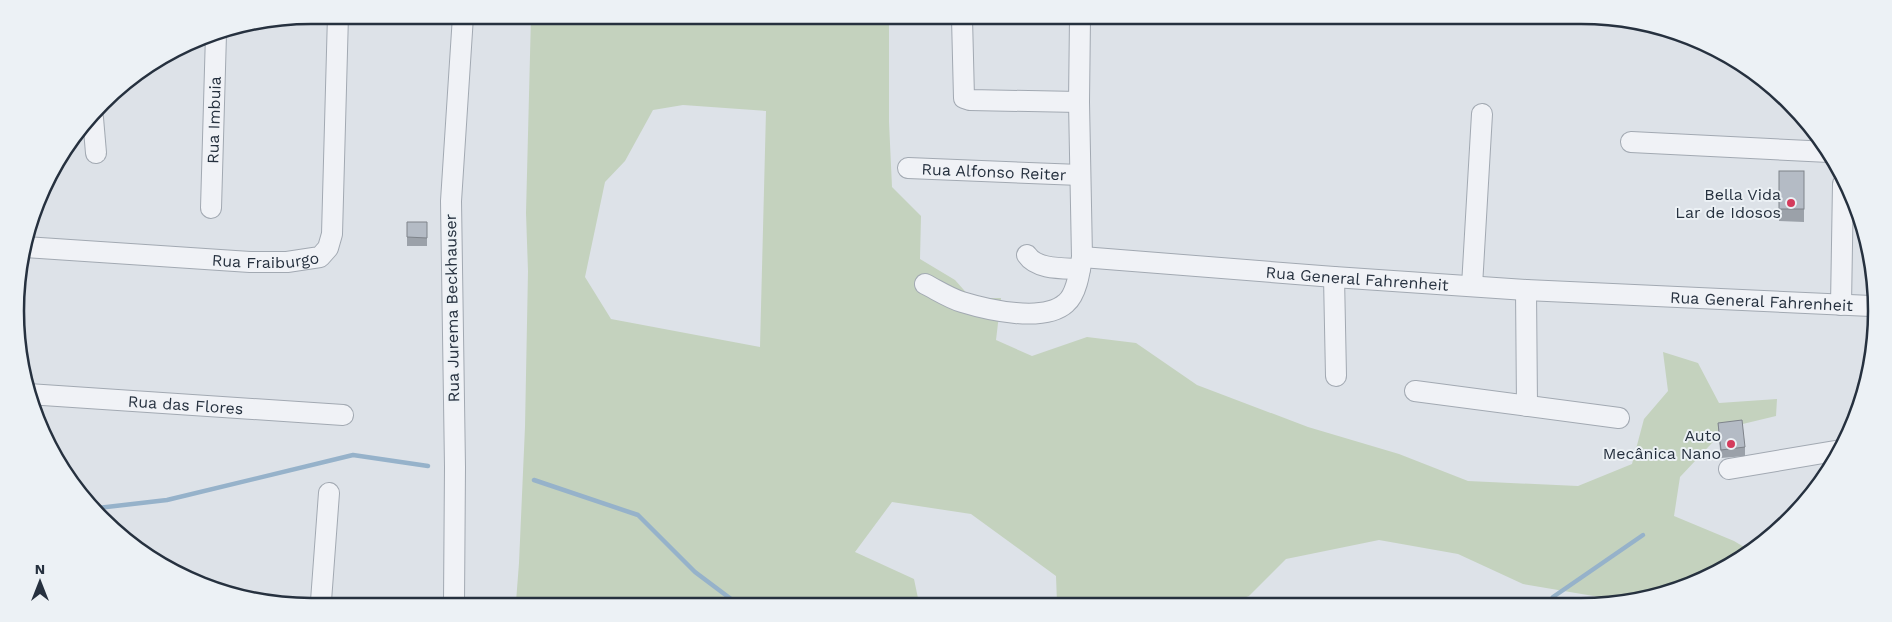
<svg xmlns="http://www.w3.org/2000/svg" width="1892" height="622" font-family="'Work Sans',sans-serif">
<style>
.green{fill:#c4d2be;fill-rule:evenodd}
.lines{fill:none;stroke-linecap:round;stroke-linejoin:round}
.stream{stroke:#96b2ca;stroke-width:4.5}
.minor-casing{stroke:#a2a9b2;stroke-width:22}
.minor{stroke:#f0f2f6;stroke-width:20}
.wall{fill:#9ba1a9}
.building{fill:#b4bbc5;stroke:#7e838a}
.poi-dot{fill:#d43b5c;stroke:#ecf1f5;stroke-width:2}
.labels{text-anchor:middle;dominant-baseline:central;stroke-width:4;stroke-linejoin:round;paint-order:stroke}
.street-label{font-size:16px;fill:#26313f;stroke:#ecf1f5}
.poi-label{font-size:16px;fill:#26313f;stroke:#ecf1f5;text-anchor:end}
.rim{fill:none;stroke:#26313f;stroke-width:2.5}
</style>
<rect width="100%" height="100%" fill="#dde2e8"/>
<!-- green -->
<path class="green" d="M531,16L889,18V122L892,187L921,216L920,259L955,280L971,298H1001L996,340L1032,356L1087,337L1136,343L1197,385L1308,427L1399,454L1468,481L1578,486L1632,464L1644,419L1668,391L1663,352L1698,363L1719,403L1777,399L1776,416L1726,428L1680,477L1674,516L1734,541L1749,550L1712,577L1629,602L1523,584L1458,554L1379,540L1286,559L1249,596L1227,604L1057,603L1056,576L971,514L892,502L855,552L914,579L919,603L516,602L519,563L525,427L528,271L526,213ZM683,105L766,111L760,347L611,319L585,277L605,182L625,161L653,110Z"/>
<g class="lines">
<!-- stream -->
<g class="stream">
<path d="M534,480L638,515L695,572L735,602"/>
<path d="M98,508L167,500L353,455L428,466"/>
<path d="M1548,604L1553,597L1643,535"/>
</g>
<defs>
<g id="minor">
<path d="M962,18L964,98L970,100L1079,102"/>
<path d="M93,118L96,153"/>
<path d="M1631,142L1829,152"/>
<path id="s1" d="M908,168L1080,175"/>
<path id="s2" d="M211,208L216,34"/>
<path id="s3" d="M25,247L250,262H287L320,257L328,248L332,234L338,15"/>
<path d="M1027,255C1037,270 1064,268 1080,269"/>
<path id="s4" d="M1082,257L1334,277L1526,290L1871,306"/>
<path d="M1334,277L1336,376"/>
<path d="M925,284C937,290 949,298 962,302C988,310 1044,323 1066,303C1077,294 1080,270 1082,257L1079,102L1080,18"/>
<path d="M1472,286L1482,114"/>
<path d="M1526,290L1527,406"/>
<path d="M1841,305L1843,184"/>
<path d="M1415,391L1619,418"/>
<path id="s5" d="M28,394L343,415"/>
<path d="M1729,469L1841,450"/>
<path d="M321,601L329,493"/>
<path d="M454,602L455,467L451,201L463,16"/>
</g>
</defs>
<!-- minor casing -->
<use href="#minor" class="minor-casing"/>
<!-- minor -->
<use href="#minor" class="minor"/>
</g>
<!-- wall -->
<g class="wall">
<path d="M1779,171H1804V222L1779,221Z"/>
<rect x="407" y="222" width="20" height="24"/>
<path d="M1718,423L1745,447V456L1721,458L1718,432Z"/>
</g>
<!-- building -->
<g class="building">
<rect x="1779" y="171" width="25" height="38"/>
<path d="M407,222H427V238L407,237Z"/>
<path d="M1742,420L1745,447L1721,450L1718,423Z"/>
</g>
<!-- markers -->
<g class="poi-dot">
<circle cx="1791" cy="203" r="5"/>
<circle cx="1731" cy="444" r="5"/>
</g>
<g class="labels">
<!-- street labels -->
<g class="street-label">
<text stroke="none"><textPath href="#s2" startOffset="88">Rua Imbuia</textPath></text>
<text stroke="none"><textPath href="#s1" startOffset="86">Rua Alfonso Reiter</textPath></text>
<text stroke="none"><textPath href="#s3" startOffset="241">Rua Fraiburgo</textPath></text>
<text stroke="none"><textPath href="#s4" startOffset="276">Rua General Fahrenheit</textPath></text>
<text stroke="none"><textPath href="#s4" startOffset="681">Rua General Fahrenheit</textPath></text>
<text transform="translate(452 308) rotate(-91)">Rua Jurema Beckhauser</text>
<text stroke="none"><textPath href="#s5" startOffset="158">Rua das Flores</textPath></text>
</g>
<!-- poi labels -->
<g class="poi-label">
<text x="1781" y="194">Bella Vida<tspan x="1781" dy="18">Lar de Idosos</tspan></text>
<text x="1721" y="435">Auto<tspan x="1721" dy="18">Mecânica Nano</tspan></text>
</g>
</g>
<!-- crop -->
<path d="M0 0H1892V622H0ZM311 24H1581A287 287 0 0 1 1868 311V311A287 287 0 0 1 1581 598H311A287 287 0 0 1 24 311V311A287 287 0 0 1 311 24Z" fill="#ecf1f5" fill-rule="evenodd"/>
<path class="rim" d="M311 24H1581A287 287 0 0 1 1868 311V311A287 287 0 0 1 1581 598H311A287 287 0 0 1 24 311V311A287 287 0 0 1 311 24Z"/>
<!-- north arrow -->
<g transform="translate(40 582)" stroke="#ecf1f5" stroke-width="4" paint-order="stroke">
<path d="M0-4L9 19L0 12L-9 19Z" fill="#26313f"/>
<text y="-8" font-size="14" font-weight="bold" text-anchor="middle" fill="#26313f">N</text>
</g>
</svg>
